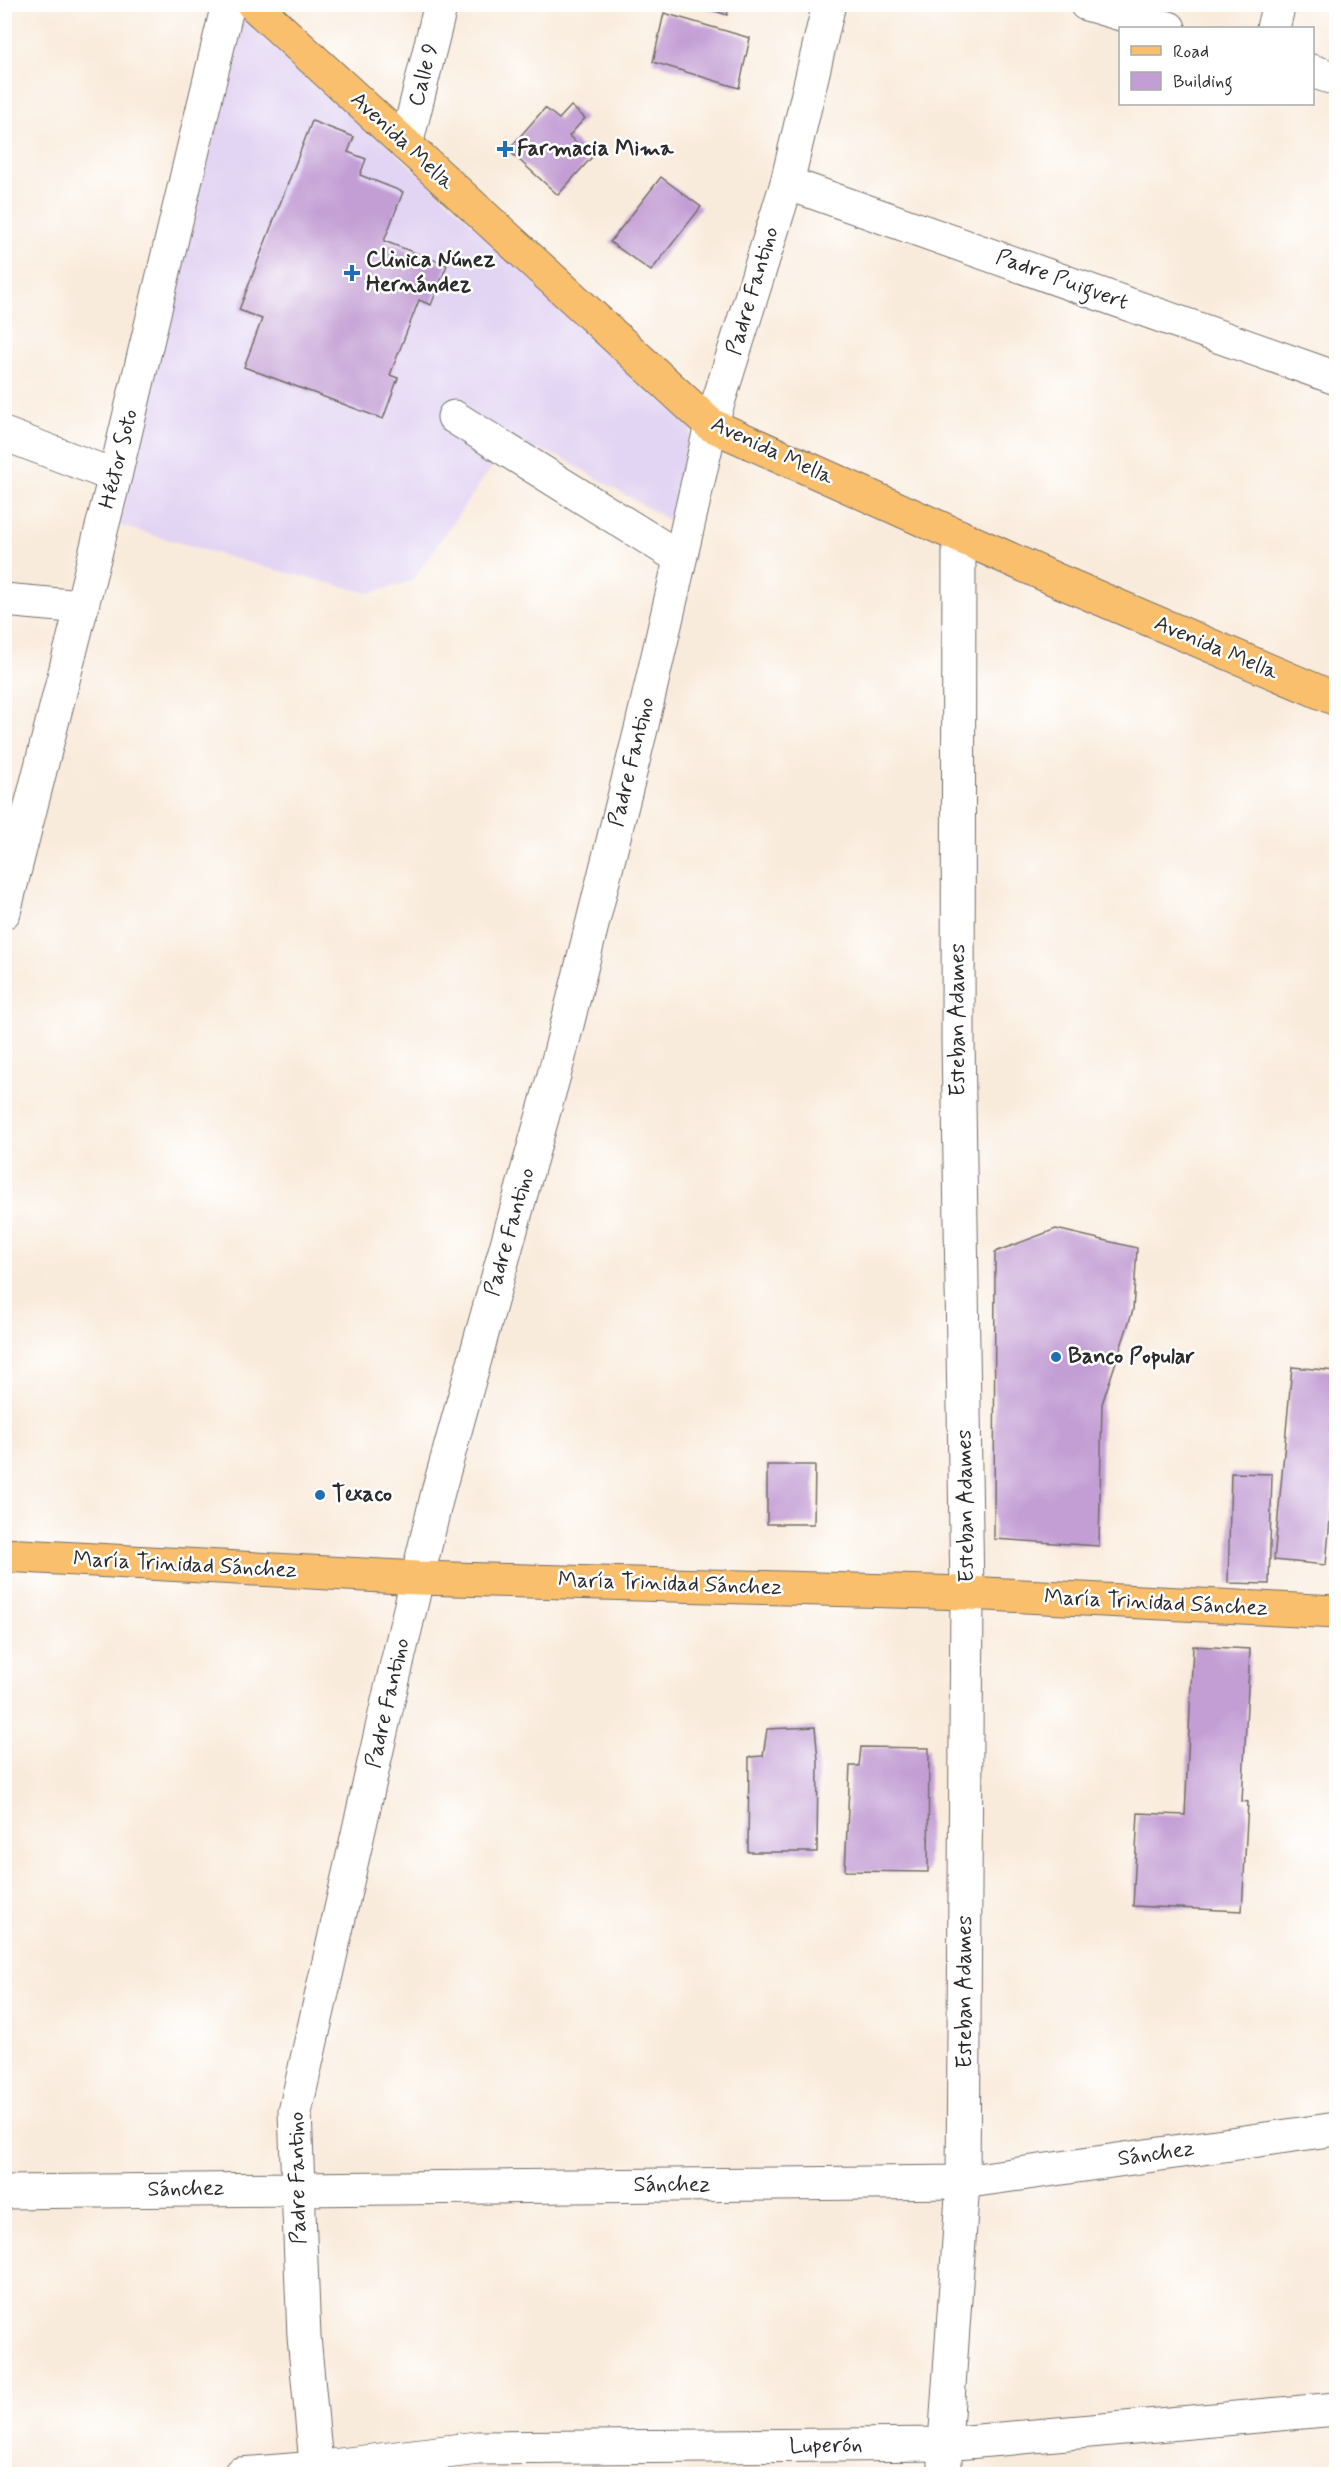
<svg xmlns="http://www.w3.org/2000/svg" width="1341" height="2479" font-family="Mynerve,sans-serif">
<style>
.built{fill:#e2d4f3}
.building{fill:#c39ed4}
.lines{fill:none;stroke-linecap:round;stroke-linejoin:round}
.minor-casing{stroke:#736e69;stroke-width:35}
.major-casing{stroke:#736e69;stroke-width:35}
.minor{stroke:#fff;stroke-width:33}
.major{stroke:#f9bf6d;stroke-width:33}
.poi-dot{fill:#1f6fb2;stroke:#fff;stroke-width:2}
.labels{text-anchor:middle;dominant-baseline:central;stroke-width:5;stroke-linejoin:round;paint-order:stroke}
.street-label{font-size:22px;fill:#2b2b2b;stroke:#fff}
.poi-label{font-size:22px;font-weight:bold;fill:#2b2b2b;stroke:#fff;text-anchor:start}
</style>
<rect width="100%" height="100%" fill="#fff"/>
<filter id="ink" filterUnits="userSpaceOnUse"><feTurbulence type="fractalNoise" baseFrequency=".0167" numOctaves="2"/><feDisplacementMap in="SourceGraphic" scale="12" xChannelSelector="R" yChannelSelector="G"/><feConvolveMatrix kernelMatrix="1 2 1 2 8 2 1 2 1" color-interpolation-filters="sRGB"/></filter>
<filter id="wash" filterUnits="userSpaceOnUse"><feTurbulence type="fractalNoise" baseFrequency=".008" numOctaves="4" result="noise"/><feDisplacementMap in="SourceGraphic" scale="24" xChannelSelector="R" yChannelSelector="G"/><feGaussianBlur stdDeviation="1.35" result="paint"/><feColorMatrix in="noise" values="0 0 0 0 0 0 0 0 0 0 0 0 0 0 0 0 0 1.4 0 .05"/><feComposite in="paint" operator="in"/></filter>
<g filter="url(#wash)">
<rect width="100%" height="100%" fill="#f9ebdb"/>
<!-- built -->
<path class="built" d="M238,5L692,428L672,522L562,458L540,450H518L496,461L412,581L370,593L256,565L118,525Z"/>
<g id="blocks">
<!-- building -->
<g class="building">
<path d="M694,4H730L727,15Z"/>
<path d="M664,13L750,38L739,88L653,62Z"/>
<path d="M571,106L585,118L569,136L592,157L558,195L508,150L545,108L559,119Z"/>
<path d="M312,121L354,137L348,152L366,159L360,175L403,192L384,241L447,265L431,305L419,300L390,375L398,378L383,419L244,367L262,319L239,310Z"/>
<path d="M661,177L701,207L651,271L610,242Z"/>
<path d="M1056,1229L1137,1248L1133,1310L1102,1404L1099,1546L994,1539L995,1252Z"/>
<path d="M1292,1367L1336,1371V1452L1326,1565L1274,1560Z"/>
<path d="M767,1465H815L814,1524H767Z"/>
<path d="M1231,1473L1272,1474L1269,1584L1228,1583Z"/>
<path d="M1193,1646L1250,1649L1242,1801L1248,1802L1242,1911L1133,1906L1138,1813L1185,1815Z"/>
<path d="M815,1727L818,1760L817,1852H748L749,1757L763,1756L767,1729Z"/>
<path d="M861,1747L929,1748L928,1872L845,1871L850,1766H859Z"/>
</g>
</g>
</g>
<g filter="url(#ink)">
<use href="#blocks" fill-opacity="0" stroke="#736e69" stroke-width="1.5"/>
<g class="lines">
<defs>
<g id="minor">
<path d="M1086,4L1169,28"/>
<path d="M1273,28L1279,4"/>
<path d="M1312,71L1336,79"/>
<path d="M406,145L441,4"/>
<path d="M787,183L1336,378"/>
<path d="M454,417L680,558"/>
<path d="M4,434L115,476"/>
<path d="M4,600L82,607"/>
<path d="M4,912L115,476L228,4"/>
<path d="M4,2192L963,2182L1336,2129"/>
<path d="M240,2474L316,2468L478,2448L945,2444L1336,2409"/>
<path d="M317,2474L304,2337L295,2112L388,1701L438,1492L559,1057L642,725L711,425L787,183L829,4"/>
<path d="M945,2474V2444L963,2182L967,1593L958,1039L959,536"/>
</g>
<g id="major">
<path d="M253,4L711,425L1059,581L1336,699"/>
<path d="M4,1555L418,1578L967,1593L1336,1612"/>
</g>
</defs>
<!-- minor casing -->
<use href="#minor" class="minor-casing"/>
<!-- major casing -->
<use href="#major" class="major-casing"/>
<!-- minor -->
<use href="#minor" class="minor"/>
<!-- major -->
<use href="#major" class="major"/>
</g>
</g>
<!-- markers -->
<g class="poi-dot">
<path d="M502 140h6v6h6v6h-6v6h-6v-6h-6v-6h6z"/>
<path d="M349 264h6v6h6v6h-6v6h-6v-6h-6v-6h6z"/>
<circle cx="1056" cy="1357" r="6"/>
<circle cx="320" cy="1495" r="6"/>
</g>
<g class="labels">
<!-- street labels -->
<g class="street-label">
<text transform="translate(424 75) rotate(-76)">Calle 9</text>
<text transform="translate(402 141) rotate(43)">Avenida Mella</text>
<text transform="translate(1062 280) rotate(20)">Padre Puigvert</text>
<text transform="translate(753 291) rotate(-73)">Padre Fantino</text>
<text transform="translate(772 451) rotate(25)">Avenida Mella</text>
<text transform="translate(119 459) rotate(-76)">Héctor Soto</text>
<text transform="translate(1216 648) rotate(23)">Avenida Mella</text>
<text transform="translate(632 762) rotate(-76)">Padre Fantino</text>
<text transform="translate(958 1020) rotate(-90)">Esteban Adames</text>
<text transform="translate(510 1232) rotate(-74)">Padre Fantino</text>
<text transform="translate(966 1506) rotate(-91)">Esteban Adames</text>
<text transform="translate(185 1565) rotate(3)">María Trinidad Sánchez</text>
<text transform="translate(670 1584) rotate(2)">María Trinidad Sánchez</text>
<text transform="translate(1156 1603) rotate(3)">María Trinidad Sánchez</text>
<text transform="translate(388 1703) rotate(-77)">Padre Fantino</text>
<text transform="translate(965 1992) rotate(-90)">Esteban Adames</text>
<text transform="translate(1156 2154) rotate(-8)">Sánchez</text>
<text transform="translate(298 2178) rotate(-91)">Padre Fantino</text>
<text x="672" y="2185">Sánchez</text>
<text transform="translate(186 2189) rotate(-1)">Sánchez</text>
<text transform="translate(826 2446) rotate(-1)">Luperón</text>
</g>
<!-- poi labels -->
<g class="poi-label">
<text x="517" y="149">Farmacia Mima</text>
<text x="366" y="260">Clinica Núnez<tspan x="366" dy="25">Hernández</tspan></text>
<text x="1068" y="1357">Banco Popular</text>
<text x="332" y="1495">Texaco</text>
</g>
</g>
<!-- margin -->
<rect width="1341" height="2479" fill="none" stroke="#fff" stroke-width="24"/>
<!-- legend -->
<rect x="1119" y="27" width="195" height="78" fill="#ffffff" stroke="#aaaaaa" stroke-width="1.5"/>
<rect x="1131" y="46" width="30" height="9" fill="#f9bf6d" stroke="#aaaaaa" stroke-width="1.5"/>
<text x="1173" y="57" font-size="18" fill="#2b2b2b">Road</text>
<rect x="1131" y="72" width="30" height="18" fill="#c39ed4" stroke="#aaaaaa" stroke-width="1.5"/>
<text x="1173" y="87" font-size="18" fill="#2b2b2b">Building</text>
</svg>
